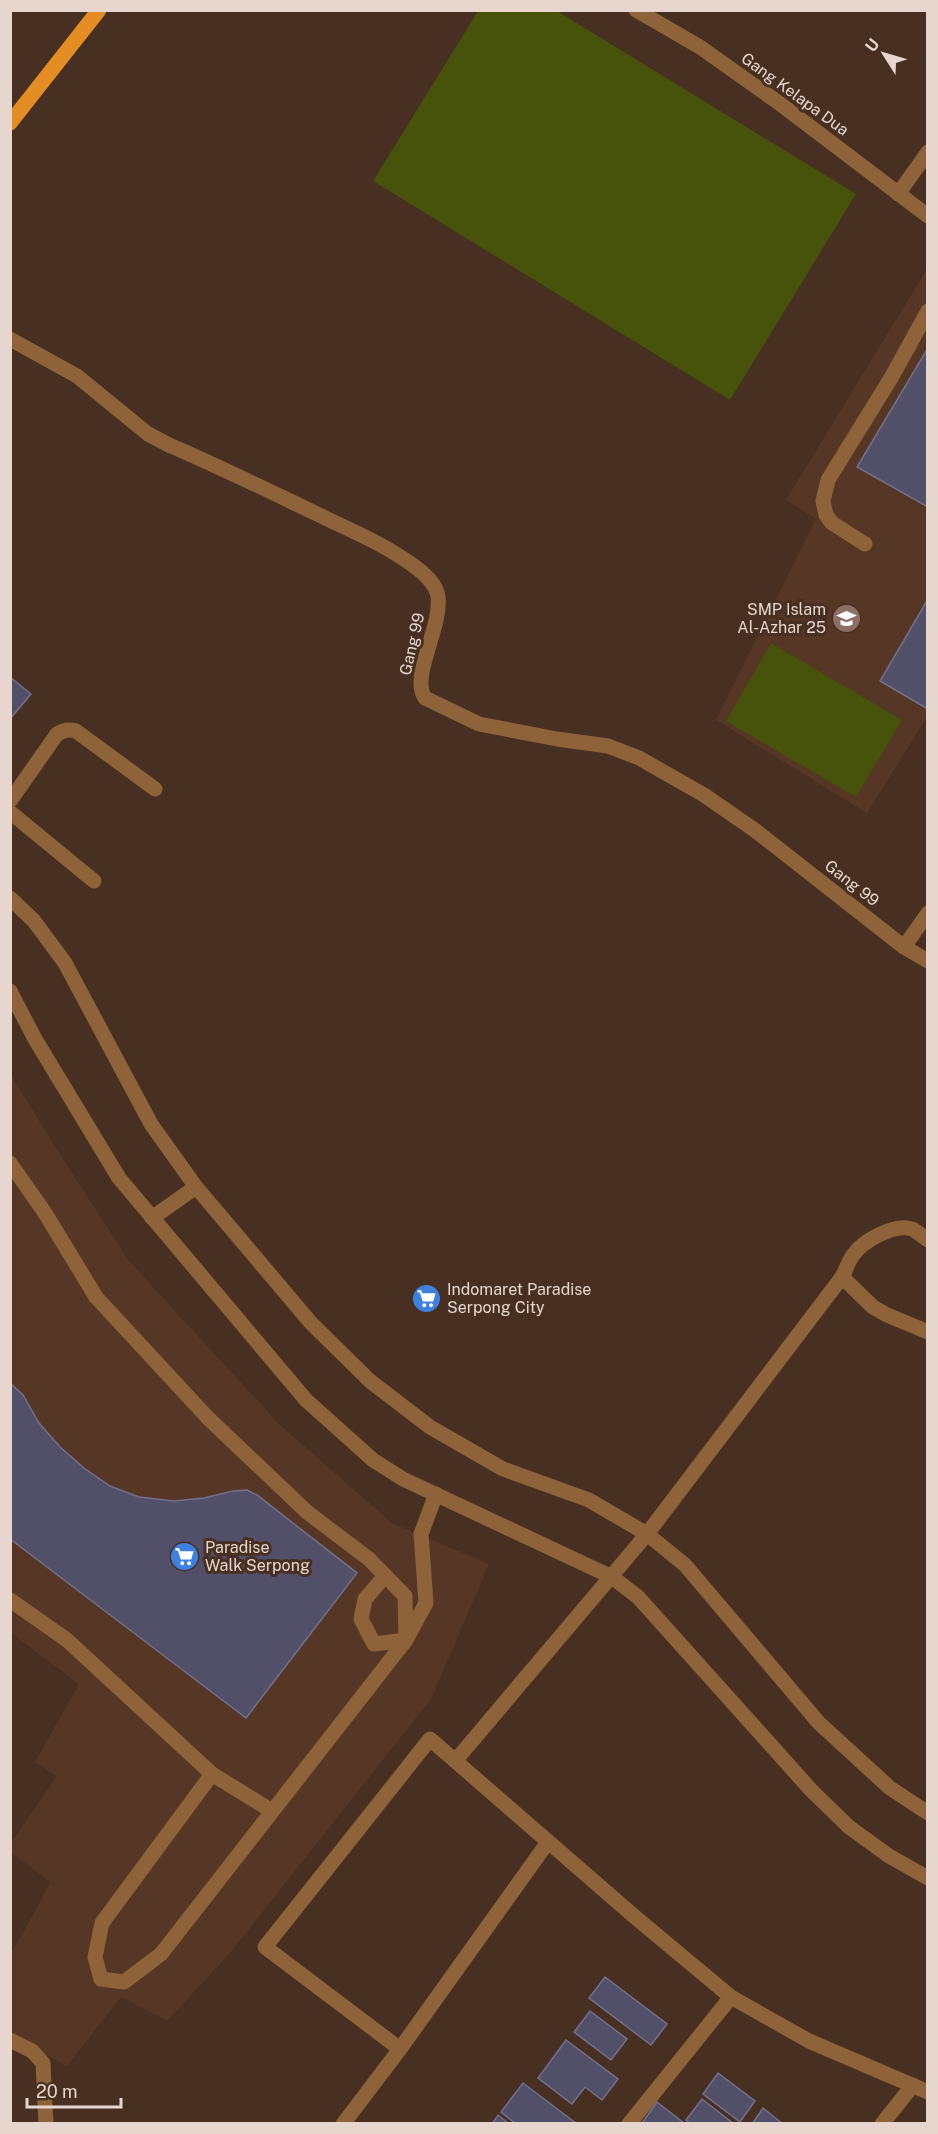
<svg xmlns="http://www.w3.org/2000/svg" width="938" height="2134" font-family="'Public Sans',sans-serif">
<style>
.built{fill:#563726}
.green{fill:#47520a}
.building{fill:#524f69;stroke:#74708c;stroke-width:1.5}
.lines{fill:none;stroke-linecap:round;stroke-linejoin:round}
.minor{stroke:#8e6339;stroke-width:15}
.major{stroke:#e48d24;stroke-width:15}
.labels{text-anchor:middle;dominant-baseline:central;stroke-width:6;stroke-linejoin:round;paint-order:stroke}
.street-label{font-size:16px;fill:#e6d6cd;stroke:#472f22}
.poi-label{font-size:16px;fill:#e6d6cd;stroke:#472f22;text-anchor:start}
</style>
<rect width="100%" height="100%" fill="#472f22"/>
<!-- built -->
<g class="built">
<path d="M927,269V717L867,813L716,720L816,519L786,500Z"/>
<path d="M10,1073L52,1142L129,1261L279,1424L392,1523L489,1564L431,1699L230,1953L167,2021L121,1997L67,2066L11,2036V1954L51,1882L11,1853V1843L57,1776L35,1762L79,1684L11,1633Z"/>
</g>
<!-- green -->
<g class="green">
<path d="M557,11L856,194L730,400L373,181L478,11Z"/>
<path d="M771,643L902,720L856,797L726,721Z"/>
</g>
<!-- building -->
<g class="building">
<path d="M928,348V507L857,467Z"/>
<path d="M928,599V706L926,708L880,681Z"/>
<path d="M10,677L31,694L10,719Z"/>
<path d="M10,1383L23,1395L39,1423L60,1447L84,1468L110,1486L139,1497L174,1501L204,1498L233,1491L247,1490L257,1495L357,1573L246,1718L10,1539Z"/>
<path d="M605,1977L667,2024L651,2045L589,1998Z"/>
<path d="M590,2011L627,2039L611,2060L574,2032Z"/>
<path d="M566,2040L618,2079L602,2100L585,2087L572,2104L538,2078Z"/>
<path d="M718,2073L755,2101L740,2122L703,2094Z"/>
<path d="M523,2083L577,2124H516L501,2112Z"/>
<path d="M702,2099L734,2124H690L686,2120Z"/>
<path d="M657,2102L685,2124L642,2123Z"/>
<path d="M763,2108L783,2124H752Z"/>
<path d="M498,2115L509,2124H492Z"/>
</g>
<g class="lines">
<!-- minor -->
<g class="minor">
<path d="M636,10L700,47L779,103L928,216"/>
<path d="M898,194L928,152"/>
<path d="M10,339L77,376L148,434L169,445C218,466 265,489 313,512C347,529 383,543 414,566C423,572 437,585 438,597C442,627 410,677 425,698L479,724L557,739L608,746L639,758L704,795L756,831L904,947L928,961"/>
<path d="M865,544L832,523L826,515L823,501L828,480L891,378L928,311"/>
<path d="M10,801L57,734C64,730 68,729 76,731L155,789"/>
<path d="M10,812L94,881"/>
<path d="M10,898L34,921L65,963L151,1124L196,1187L311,1323L370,1381L430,1427L503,1469L589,1500L647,1534L685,1565L819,1723L890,1788L928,1813"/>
<path d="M904,947L928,913"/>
<path d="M10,991L35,1039L119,1178L306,1400L373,1460L403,1479L612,1577L638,1597L811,1790L849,1827L889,1856L928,1878"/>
<path d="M10,1163L45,1213L96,1297L208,1418L307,1512L369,1559L405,1596L406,1640L161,1954L124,1982L101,1979L95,1957L102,1923L212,1774"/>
<path d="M152,1218L196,1187"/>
<path d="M842,1277C846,1270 848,1262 853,1255C863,1241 894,1223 912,1229C917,1231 923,1237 928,1240"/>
<path d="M385,1576L365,1599L361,1619L374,1644L406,1640L426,1603L421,1534L436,1494"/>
<path d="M10,1600L67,1640L212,1774L272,1811"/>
<path d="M456,1760L647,1534L842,1277L873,1307L887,1315L928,1332"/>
<path d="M10,2040L32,2051L43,2063L46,2124"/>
<path d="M400,2049L265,1947L430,1739L635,1917L731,1997L809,2041L928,2092"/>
<path d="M343,2124L400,2049L548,1842"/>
<path d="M629,2124L731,1997"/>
<path d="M882,2124L913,2085"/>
</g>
<!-- major -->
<path class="major" d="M10,123L99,10"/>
</g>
<!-- icons -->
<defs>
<symbol id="school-disc" viewBox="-11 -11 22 22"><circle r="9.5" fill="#8d6e63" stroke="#472f22"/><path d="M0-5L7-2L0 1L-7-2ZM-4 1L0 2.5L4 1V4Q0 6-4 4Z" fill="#fff"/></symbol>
<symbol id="supermarket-disc" viewBox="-11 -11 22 22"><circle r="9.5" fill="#3f7fe0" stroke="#472f22"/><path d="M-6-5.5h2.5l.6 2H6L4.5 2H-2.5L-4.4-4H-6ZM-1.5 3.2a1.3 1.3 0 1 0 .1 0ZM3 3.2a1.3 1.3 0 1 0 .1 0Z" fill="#fff"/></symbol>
</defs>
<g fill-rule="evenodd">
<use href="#school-disc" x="830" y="602" width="33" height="33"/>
<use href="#supermarket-disc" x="410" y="1282" width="33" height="33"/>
<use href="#supermarket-disc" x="168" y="1540" width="33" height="33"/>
</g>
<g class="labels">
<!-- street labels -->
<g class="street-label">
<text transform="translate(795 94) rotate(36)">Gang Kelapa Dua</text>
<text transform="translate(412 644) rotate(-77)">Gang 99</text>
<text transform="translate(852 883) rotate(38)">Gang 99</text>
</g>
<!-- poi labels -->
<g class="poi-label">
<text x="826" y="609" text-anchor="end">SMP Islam<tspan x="826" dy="18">Al-Azhar 25</tspan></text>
<text x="447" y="1289">Indomaret Paradise<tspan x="447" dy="18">Serpong City</tspan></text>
<text x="205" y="1547">Paradise<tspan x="205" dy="18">Walk Serpong</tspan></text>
</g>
</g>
<!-- border -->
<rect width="938" height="2134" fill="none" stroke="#e6d6cd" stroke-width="24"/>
<!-- north arrow -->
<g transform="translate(884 54) rotate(307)" stroke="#472f22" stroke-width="4.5" paint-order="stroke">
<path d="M0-4.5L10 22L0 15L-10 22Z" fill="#e6d6cd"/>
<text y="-9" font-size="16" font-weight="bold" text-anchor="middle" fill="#e6d6cd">U</text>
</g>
<!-- scale -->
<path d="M27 2098v9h94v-9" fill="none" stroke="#e6d6cd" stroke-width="3"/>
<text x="36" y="2098" font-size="18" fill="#e6d6cd" stroke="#472f22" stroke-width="4.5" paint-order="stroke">20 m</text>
</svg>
